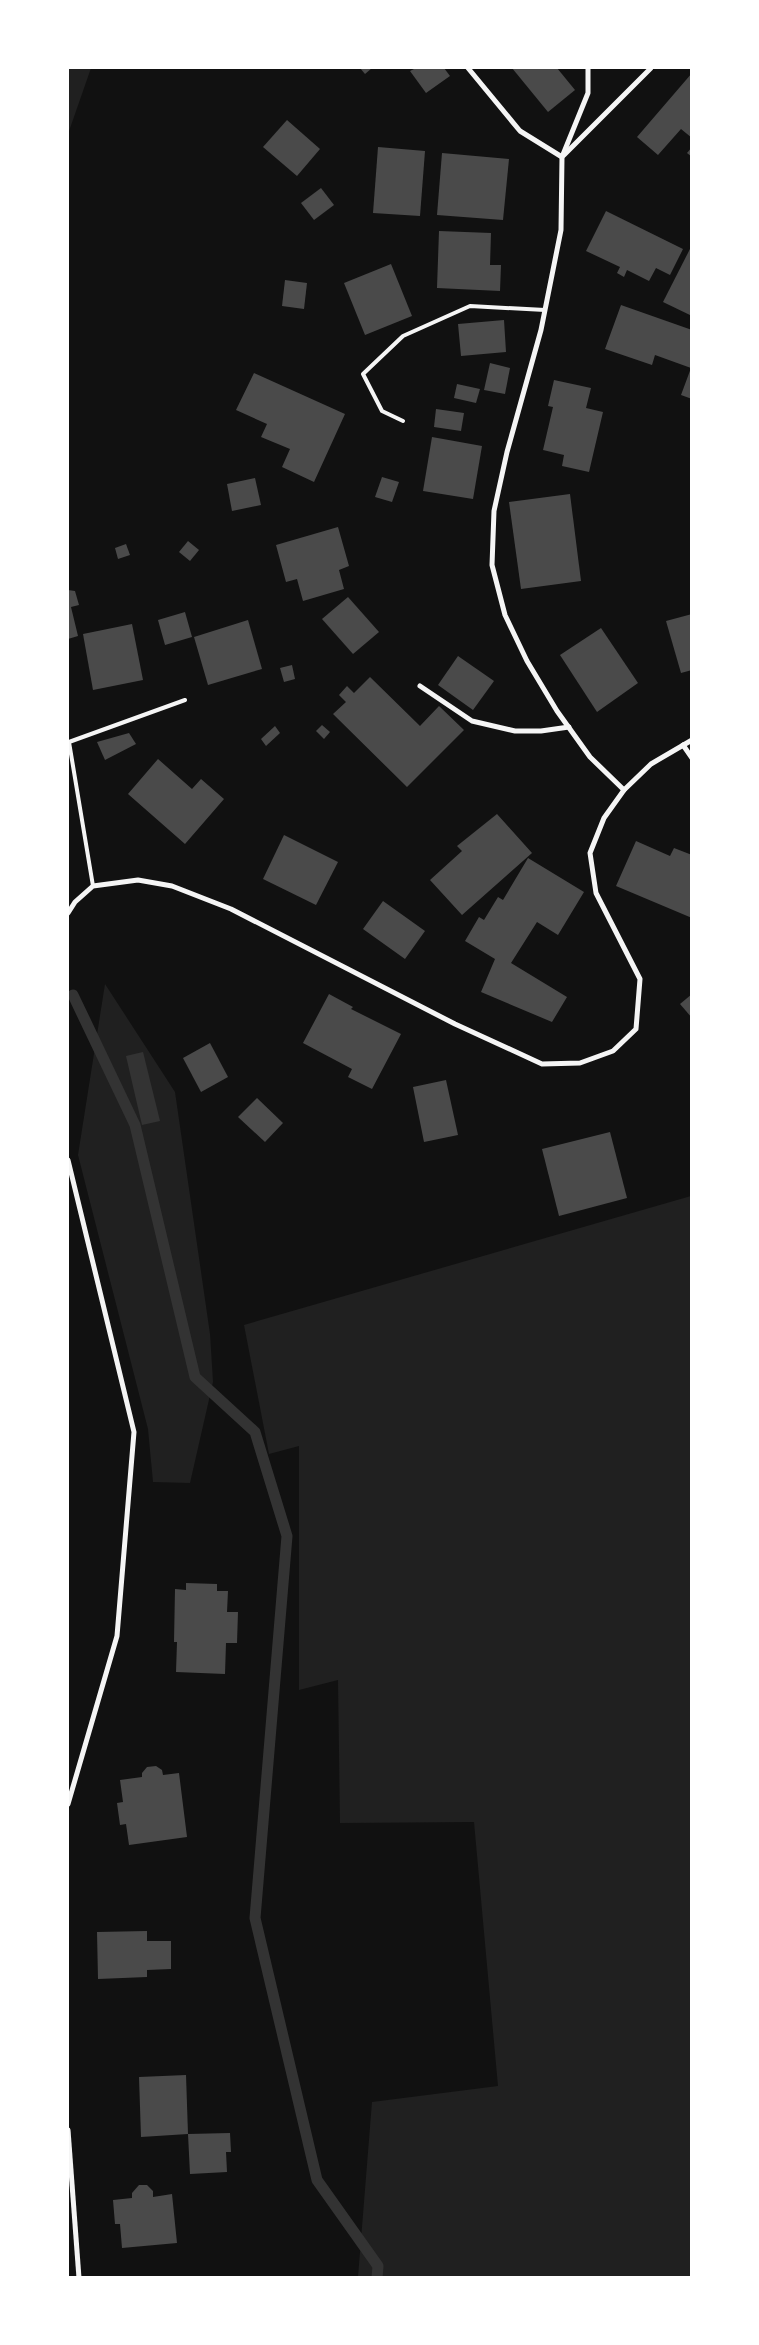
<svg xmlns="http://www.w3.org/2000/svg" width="759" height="2345" font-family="Merriweather,serif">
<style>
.green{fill:#202020}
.water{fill:#333}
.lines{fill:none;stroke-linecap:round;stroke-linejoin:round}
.stream{stroke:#333;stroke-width:11}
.building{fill:#4a4a4a}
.service{stroke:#f5f5f5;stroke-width:4}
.minor{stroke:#f5f5f5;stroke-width:5}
</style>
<rect width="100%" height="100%" fill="#111"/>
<!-- green -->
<g class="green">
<path d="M68,68H91L68,134Z"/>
<path d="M105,984L175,1092L210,1334L213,1382L190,1483L153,1482L148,1429L78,1155Z"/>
<path d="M691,1196V2277H358L372,2102L498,2086L474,1822L340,1823L338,1680L299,1690V1446L269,1454L244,1325Z"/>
</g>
<!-- water -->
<path class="water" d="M143,1052L160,1121L142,1125L126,1056Z"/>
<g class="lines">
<!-- stream -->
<path class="stream" d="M73,995L135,1125L195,1377L255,1432L287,1536L255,1918L317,2180L378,2266L377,2278"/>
</g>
<!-- building -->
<g class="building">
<path d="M360,68H372L365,74Z"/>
<path d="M416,68H444L450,76L426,93L410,71Z"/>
<path d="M512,68H557L575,90L548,112Z"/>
<path d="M692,73V138L681,129L658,155L637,137Z"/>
<path d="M287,120L320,149L297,176L263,147Z"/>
<path d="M378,147L425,151L420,216L373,213Z"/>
<path d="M692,147V157L687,153Z"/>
<path d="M442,153L509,159L503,220L437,215Z"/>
<path d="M321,188L334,205L314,220L301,203Z"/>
<path d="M606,211L683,249L670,275L656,268L649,281L627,270L624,277L617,273L620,267L586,251Z"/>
<path d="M439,231L491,233L490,265H501L500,291L437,288Z"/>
<path d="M692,245V316L663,302Z"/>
<path d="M391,264L412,316L365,335L344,283Z"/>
<path d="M285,280L307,283L304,309L282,306Z"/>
<path d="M621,305L692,330V399L681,395L691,368L655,355L652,365L605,349Z"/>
<path d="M504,320L506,352L461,356L458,324Z"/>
<path d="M490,363L510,368L505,394L484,390Z"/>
<path d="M254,373L345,414L314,482L282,467L290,449L261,437L267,424L236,410Z"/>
<path d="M554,380L591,388L586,408L603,412L589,472L562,466L564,455L543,450L553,407L548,406Z"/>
<path d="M457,384L480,389L476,403L454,398Z"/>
<path d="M436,409L464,413L461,431L434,427Z"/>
<path d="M432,437L482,446L473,499L423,491Z"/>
<path d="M382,477L399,482L392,502L375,497Z"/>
<path d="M255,478L261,505L232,511L227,484Z"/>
<path d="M570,494L581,581L521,589L509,502Z"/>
<path d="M338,527L349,566L339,570L344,589L303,601L297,579L286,582L276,545Z"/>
<path d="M188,541L199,550L190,561L179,552Z"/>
<path d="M126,544L130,555L118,559L115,548Z"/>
<path d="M68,590L75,591L79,605L71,607L78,636L68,639Z"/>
<path d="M348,597L379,632L353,654L322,619Z"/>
<path d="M185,612L192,637L165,645L158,620Z"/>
<path d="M692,614V670L681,673L666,621Z"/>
<path d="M248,620L262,669L208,685L194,637Z"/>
<path d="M132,624L143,680L93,690L83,634Z"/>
<path d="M601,628L638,683L597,712L560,655Z"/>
<path d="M458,656L494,681L473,710L438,685Z"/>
<path d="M292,665L295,679L284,682L280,668Z"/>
<path d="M370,677L420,726L439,706L464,730L407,787L333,714L346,702L339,695L347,686L354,693Z"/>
<path d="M322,725L330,732L324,739L316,731Z"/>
<path d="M275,726L280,733L266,746L261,739Z"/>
<path d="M129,733L136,744L105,760L97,742Z"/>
<path d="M158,759L192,789L201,779L224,799L185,844L128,794Z"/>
<path d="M497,814L532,853L462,915L430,880L462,851L457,846Z"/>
<path d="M284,835L338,862L316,905L263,879Z"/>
<path d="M636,841L670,856L674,848L692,855V918L616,886Z"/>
<path d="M528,858L584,892L558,935L537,922L511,963L567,997L552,1022L481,992L495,959L465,941L479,917L484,920L498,897L503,900Z"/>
<path d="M383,901L425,931L405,959L363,929Z"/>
<path d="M329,994L353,1007L351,1009L401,1034L372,1089L348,1077L352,1069L303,1043Z"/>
<path d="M692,994V1018L680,1004Z"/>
<path d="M210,1043L228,1077L201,1092L183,1058Z"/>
<path d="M446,1080L458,1135L424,1142L413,1087Z"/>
<path d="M257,1098L283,1123L265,1142L238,1117Z"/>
<path d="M610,1132L627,1198L559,1216L542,1149Z"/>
<path d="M186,1583L217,1584V1591H228L227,1612H238L237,1643H226L225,1674L176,1672L177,1642H174L175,1589L186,1590Z"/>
<path d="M156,1766L162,1770L163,1775L179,1773L187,1837L129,1845L126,1824L120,1825L117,1803L123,1802L120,1780L142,1777V1773L147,1767Z"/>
<path d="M147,1931V1941H171V1969L147,1970V1977L98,1979L97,1932Z"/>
<path d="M186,2075L188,2134L141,2137L139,2077Z"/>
<path d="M230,2133L231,2152H226L227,2172L190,2174L188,2134Z"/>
<path d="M139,2185H147L153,2191V2197L172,2194L177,2243L122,2248L120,2224H115L113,2200L132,2198V2193Z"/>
</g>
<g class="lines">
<!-- service -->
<g class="service">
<path d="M403,421L382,411L363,374L403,336L470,306L545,310"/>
<path d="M93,886L69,742L185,700"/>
</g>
<!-- minor -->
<g class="minor">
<path d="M468,68L520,131L562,157"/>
<path d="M588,68V93L562,157L561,230L541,330L507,452L494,511L492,565L505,615L527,661L557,711L590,757L624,790"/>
<path d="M564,155L651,68"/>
<path d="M420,686L472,721L515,731H541L569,727"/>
<path d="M683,745L692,758"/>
<path d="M68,913L75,902L93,886L138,880L172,886L231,909L455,1024L542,1064L580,1063L613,1051L636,1029L640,979L596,893L590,853L604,818L624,790L651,764L692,740"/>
<path d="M68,1160L134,1432L117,1636L68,1804"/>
<path d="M68,2130L79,2278"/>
</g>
</g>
<!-- border -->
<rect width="759" height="2345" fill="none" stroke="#ffffff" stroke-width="138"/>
</svg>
